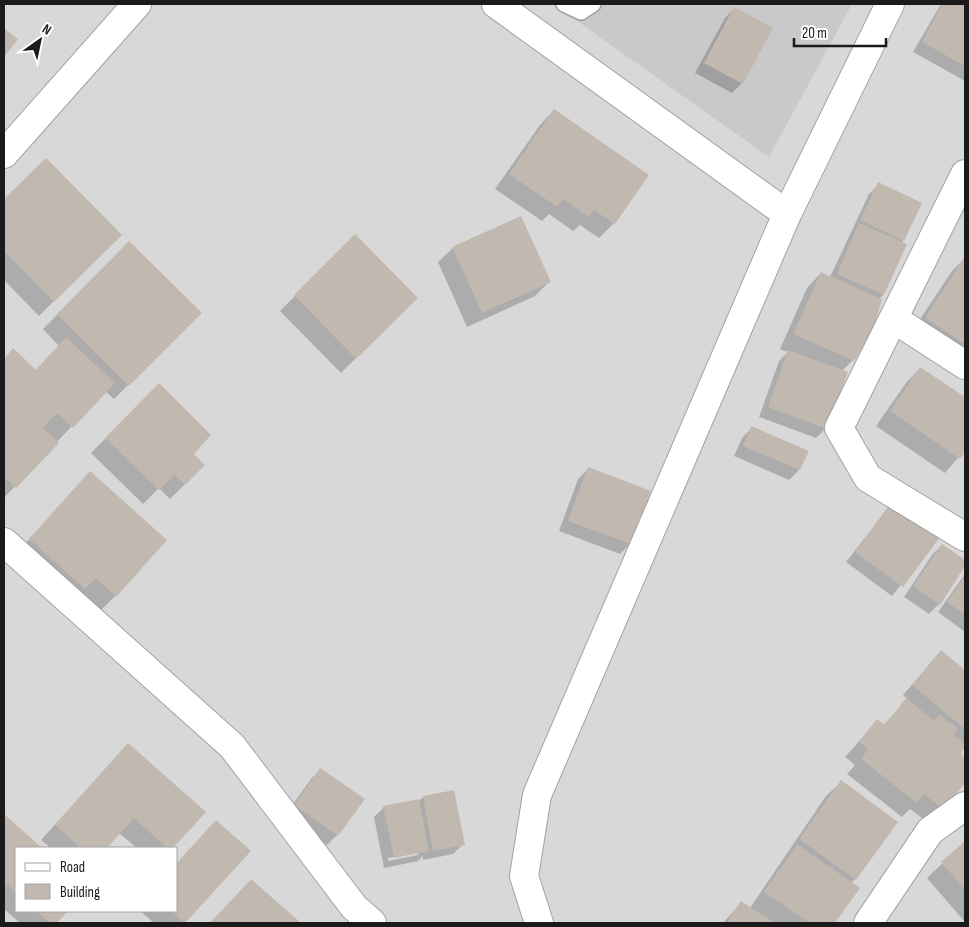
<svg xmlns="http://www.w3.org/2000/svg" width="969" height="927" font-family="'Sofia Sans Condensed',sans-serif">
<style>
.residential{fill:#d9d8d8;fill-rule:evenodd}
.religious{fill:#c9c9c9}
.shadow{fill:#0003;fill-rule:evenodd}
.building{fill:#c1b8b0}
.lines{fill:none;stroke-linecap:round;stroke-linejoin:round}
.service-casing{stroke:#a2a2a2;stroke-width:18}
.minor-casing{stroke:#a2a2a2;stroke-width:30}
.service{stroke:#fff;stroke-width:15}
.minor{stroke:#fff;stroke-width:28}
</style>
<rect width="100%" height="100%" fill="#ede9e0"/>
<!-- residential -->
<path class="residential" d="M4,4H965V923H4ZM16,848H176V911H16Z"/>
<!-- religious -->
<path class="religious" d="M553,4H852L769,157Z"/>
<!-- shadow -->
<g class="shadow">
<path d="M941,4H965V81L913,52Z"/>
<path d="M735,8L742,83L732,93L695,73L725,18Z"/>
<path d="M554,110L647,175L614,223L599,238L580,225L573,231L549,214L542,221L495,189L540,125Z"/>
<path d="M46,160L120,235L39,316L4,280V201Z"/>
<path d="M879,184L903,240L883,295L879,299L853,360L842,371L826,428L816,438L759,417L779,361L788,352L780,349L807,288L821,273L830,277L869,194Z"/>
<path d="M355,236L416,298L341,373L280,311Z"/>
<path d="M129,243L200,313L114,399L105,391L4,498V360L13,350L35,371L59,346L43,329Z"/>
<path d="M453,248L549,282L535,296L467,327L438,262Z"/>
<path d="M965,258V368L911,333L952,271Z"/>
<path d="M920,368L965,398V450L945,473L876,426L906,383Z"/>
<path d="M159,385L192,454L204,465L170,499L159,488L143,504L91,453Z"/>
<path d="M752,428L799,470L789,480L734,456L742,438Z"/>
<path d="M588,469L630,544L620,554L559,531L578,479Z"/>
<path d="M90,473L115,596L101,610L81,592L70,603L15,555Z"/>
<path d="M892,503L938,537L892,596L846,562Z"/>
<path d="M942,545L965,561V564L939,604L929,614L904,597L932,555Z"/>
<path d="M965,574V632L938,612Z"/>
<path d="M941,652L965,672V747L959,754L965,759V781L929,823L910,809L902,817L847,774L855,765L845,757L877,721L883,726L907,699L903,695Z"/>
<path d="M128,744L204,812L171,848H137L119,833L105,848H51L41,840Z"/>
<path d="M320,770L337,835L327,845L285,815L311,779Z"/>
<path d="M841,782L855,879L851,883L858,888L834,923H723L741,903L750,908L826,796Z"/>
<path d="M423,797L463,844L453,854L423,860V856L418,861L384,868L374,817L384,807L418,802ZM418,852V855L388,861V858Z"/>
<path d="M4,816L40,848H16V911H66L55,923H20L4,909Z"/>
<path d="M216,821L249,851L185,923H154L140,911H176V864Z"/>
<path d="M965,842V922L927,878Z"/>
<path d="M251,880L299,923H210Z"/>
</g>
<!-- building -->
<g class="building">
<path d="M942,4H959L965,7V66L922,42Z"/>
<path d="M734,7L773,28L743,84L704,63Z"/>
<path d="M4,28L18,39L4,57Z"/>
<path d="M554,109L649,175L615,224L594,210L589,217L563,199L557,207L509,174Z"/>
<path d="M46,158L122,235L54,302L4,251V199Z"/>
<path d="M878,182L922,203L904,241L860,220Z"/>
<path d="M521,216L551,282L482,313L452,247Z"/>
<path d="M859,223L907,244L884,295L837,274Z"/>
<path d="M355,234L418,298L356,359L294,295Z"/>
<path d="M129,241L202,313L129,386L57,314Z"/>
<path d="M965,256V344L925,318Z"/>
<path d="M821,272L882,299L874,327L854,361L793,334Z"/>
<path d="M66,337L115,383L73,428L57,413L43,428L59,443L16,488L4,477V359L13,348L36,370Z"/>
<path d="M788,350L848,372L827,429L768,407Z"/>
<path d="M920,367L965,397V452L960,459L890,411Z"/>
<path d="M159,383L211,435L194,454L205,465L185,485L174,475L159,490L105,438Z"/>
<path d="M751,426L809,451L800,470L743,446Z"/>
<path d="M588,467L651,491L631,544L568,521Z"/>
<path d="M90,471L167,540L116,597L96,578L85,589L29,539Z"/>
<path d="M892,501L940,537L903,587L855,552Z"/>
<path d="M942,544L965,560V566L940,605L913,586Z"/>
<path d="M965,576V615L947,602Z"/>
<path d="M941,650L965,670V729L912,685Z"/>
<path d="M906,698L934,721L939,714L958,729L954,735L965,744L961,754L965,757V783L944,810L924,794L917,803L861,759L868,749L859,742L877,719L885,725Z"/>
<path d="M128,743L206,812L173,848H167L134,818L107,848H81L55,825Z"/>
<path d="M320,768L365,799L338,836L294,805Z"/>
<path d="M841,780L898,822L856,880L799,839Z"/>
<path d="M454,790L465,845L433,851L423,796Z"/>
<path d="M419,799L429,851L394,858L383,806Z"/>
<path d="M4,814L42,848H16V893L8,885L4,890Z"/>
<path d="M216,820L251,851L185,923L171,911H176V864Z"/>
<path d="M965,841V890L941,862Z"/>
<path d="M797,844L860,888L835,923H810L764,892Z"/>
<path d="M251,879L301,923H211Z"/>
<path d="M741,901L775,923H727Z"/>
<path d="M36,911H68L57,923H50Z"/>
</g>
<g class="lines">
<defs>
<path id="service" d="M564,4L581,12L593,4"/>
<g id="minor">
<path d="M496,4L787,214"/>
<path d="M4,154L137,4"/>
<path d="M965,174L839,428L868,478L965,537"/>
<path d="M894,319L965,365"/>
<path d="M4,542L232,746L354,907L372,923"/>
<path d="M539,923L524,876L537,795L787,214L890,4"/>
<path d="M868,923L930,831L965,806"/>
</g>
</defs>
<!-- service casing -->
<use href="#service" class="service-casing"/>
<!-- minor casing -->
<use href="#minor" class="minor-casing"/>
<!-- service -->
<use href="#service" class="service"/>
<!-- minor -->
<use href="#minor" class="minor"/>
</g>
<!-- border -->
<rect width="969" height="927" fill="none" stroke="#1b1b1b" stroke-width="10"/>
<!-- legend -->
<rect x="15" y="847" width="162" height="65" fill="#ffffff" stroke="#a4a4a4"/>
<rect x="25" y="863" width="25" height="8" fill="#ffffff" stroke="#a4a4a4"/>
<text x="60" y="872" font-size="15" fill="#1b1b1b">Road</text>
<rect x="25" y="884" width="25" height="15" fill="#c1b8b0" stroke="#a4a4a4"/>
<text x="60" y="897" font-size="15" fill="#1b1b1b">Building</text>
<!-- north arrow -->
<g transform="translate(40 40) rotate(33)" stroke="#ffffff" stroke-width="4" paint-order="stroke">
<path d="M0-4L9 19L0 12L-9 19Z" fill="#1b1b1b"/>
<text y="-8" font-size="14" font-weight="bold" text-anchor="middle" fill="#1b1b1b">N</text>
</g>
<!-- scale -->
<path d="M794 38v8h92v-8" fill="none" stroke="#1b1b1b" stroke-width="2.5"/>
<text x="802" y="38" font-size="15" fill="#1b1b1b" stroke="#ffffff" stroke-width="4" paint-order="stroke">20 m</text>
</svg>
